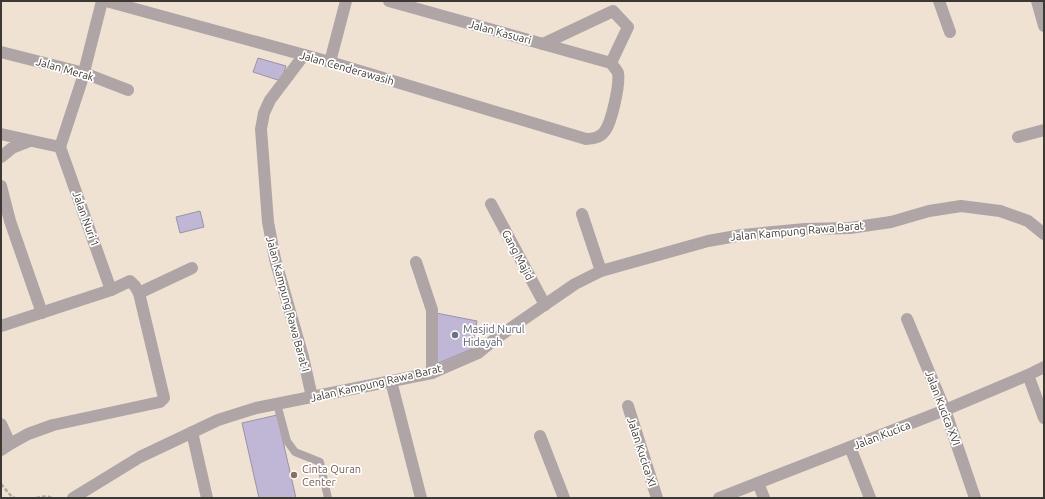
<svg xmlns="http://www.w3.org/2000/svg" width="1045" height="499" font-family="Ubuntu,sans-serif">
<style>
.building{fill:#c0b7d6;stroke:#9893a4}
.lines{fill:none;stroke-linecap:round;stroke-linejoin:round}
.path{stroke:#b6ab9f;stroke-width:2.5;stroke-dasharray:4 2;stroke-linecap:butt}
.lane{stroke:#afa5a6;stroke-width:8}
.street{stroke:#afa5a6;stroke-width:12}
.worship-dot{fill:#6b7280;stroke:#fff;stroke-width:1.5}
.education-dot{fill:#8d6e63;stroke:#fff;stroke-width:1.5}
.labels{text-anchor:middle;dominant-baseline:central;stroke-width:3.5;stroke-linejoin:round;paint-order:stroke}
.street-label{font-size:11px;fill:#3e3832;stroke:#fff}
.worship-label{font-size:11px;fill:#5b616d;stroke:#fff;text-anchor:start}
.education-label{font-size:11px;fill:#785e54;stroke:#fff;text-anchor:start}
</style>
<rect width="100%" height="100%" fill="#f0e2d3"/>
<!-- building -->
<g class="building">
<path d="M258,58L286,66L281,81L253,72Z"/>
<path d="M200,211L204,227L180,233L176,217Z"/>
<path d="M436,313L477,321L472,349L436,364Z"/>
<path d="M277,415L296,498H259L242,423Z"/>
</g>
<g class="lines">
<!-- path -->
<g class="path">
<path d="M1,484L12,497L15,498"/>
<path d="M36,498L47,496L52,498"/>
</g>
<!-- lane -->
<path class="lane" d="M277,404L287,441L295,452L320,462L328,498"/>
<!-- street -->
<g class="street">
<path d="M106,1L330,62L586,139C593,139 601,137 605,131C612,121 620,84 618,73C617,70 613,66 611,63"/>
<path d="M389,1L611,63"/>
<path d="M939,1L950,32"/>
<path d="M1037,1L1044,26"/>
<path d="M543,44L613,11L628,27L611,63"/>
<path d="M1,52L84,73L128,90"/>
<path d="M304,55L270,100L264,113L261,129L268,222L275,259L303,357L312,397"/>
<path d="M330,62L346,1"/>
<path d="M1,134L60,147"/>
<path d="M1018,137L1044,130"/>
<path d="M60,147L82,80L102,1"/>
<path d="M60,147L111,290"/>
<path d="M1,157L12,148L30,141"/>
<path d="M1,186L10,221L42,313"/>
<path d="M491,204L545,305"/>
<path d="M582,214L601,271"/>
<path d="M416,262L432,310V373"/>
<path d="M139,293L192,268"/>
<path d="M907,319L945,410L975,498"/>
<path d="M1,326L111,290L130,281L135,286L139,293L164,398L160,402L53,425L28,434L10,444"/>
<path d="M1028,375L1044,418"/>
<path d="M391,381L421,498"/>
<path d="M628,406L657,498"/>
<path d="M1,424L10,444L1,450"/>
<path d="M192,432L207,498"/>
<path d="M540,436L564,498"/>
<path d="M850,447L870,498"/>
<path d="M758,483L764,498"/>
<path d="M73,498L140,457L218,420L256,408L432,373L478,353L495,339L575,284L601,271L708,241L742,235L805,229L850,228L891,222L929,211L961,206L1000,211L1028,221L1044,234"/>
<path d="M719,498L945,410L1028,375L1044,367"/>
</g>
</g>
<!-- markers -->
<circle class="worship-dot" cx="455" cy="335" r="4"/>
<circle class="education-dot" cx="294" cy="475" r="4"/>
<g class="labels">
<!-- street labels -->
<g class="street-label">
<text transform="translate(500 32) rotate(15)">Jalan Kasuari</text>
<text transform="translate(347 68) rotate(16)">Jalan Cenderawasih</text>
<text transform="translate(65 69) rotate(16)">Jalan Merak</text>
<text transform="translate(86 219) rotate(70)">Jalan Nuri 1</text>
<text transform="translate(797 231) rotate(-5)">Jalan Kampung Rawa Barat</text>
<text transform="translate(518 255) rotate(62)">Gang Majid</text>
<text transform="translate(288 304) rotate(75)">Jalan Kampung Rawa Barat I</text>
<text transform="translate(376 383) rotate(-13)">Jalan Kampung Rawa Barat</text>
<text transform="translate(943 408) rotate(69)">Jalan Kucica XVI</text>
<text transform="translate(882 435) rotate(-21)">Jalan Kucica</text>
<text transform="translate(642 452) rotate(72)">Jalan Kucica XI</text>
</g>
<!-- worship labels -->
<g class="worship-label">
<text x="463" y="329">Masjid Nurul<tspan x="463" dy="13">Hidayah</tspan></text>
</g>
<!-- education labels -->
<g class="education-label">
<text x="302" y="469">Cinta Quran<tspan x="302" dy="13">Center</tspan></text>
</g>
</g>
<!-- border -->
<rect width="1045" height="499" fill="none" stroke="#3e3832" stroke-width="4"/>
</svg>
